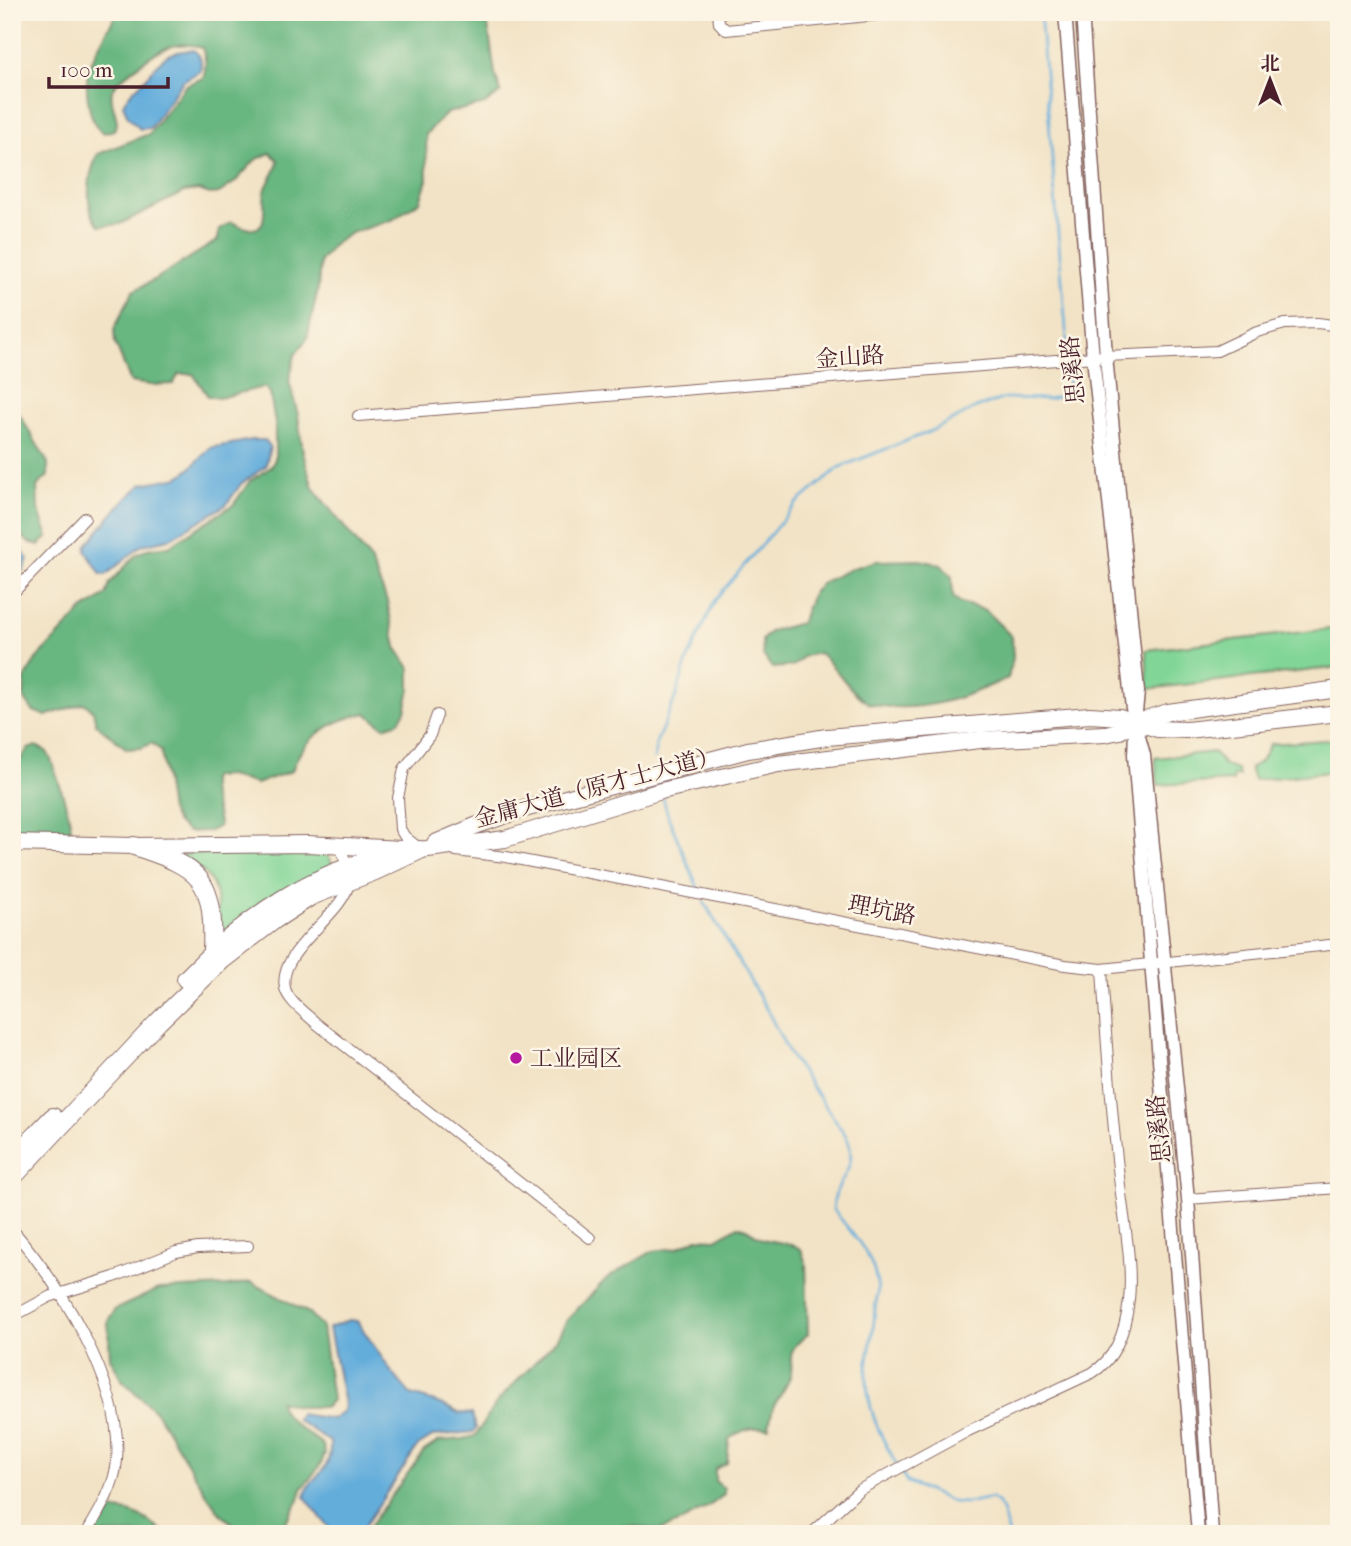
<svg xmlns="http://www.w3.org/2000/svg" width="1351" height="1546" font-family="'IM FELL French Canon','Noto Serif SC',serif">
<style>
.green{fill:#81d597;stroke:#667a61;stroke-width:2}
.forest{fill:#68b680;stroke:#596a56;stroke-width:2}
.water{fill:#63addb;stroke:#566683;stroke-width:2}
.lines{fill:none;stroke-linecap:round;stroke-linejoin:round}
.stream{stroke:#63addb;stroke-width:2.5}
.minor-casing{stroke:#856461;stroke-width:12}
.tertiary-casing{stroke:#856461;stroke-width:15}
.primary-casing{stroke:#856461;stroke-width:18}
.motorway-casing{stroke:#856461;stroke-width:20}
.minor{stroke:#fff;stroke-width:10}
.tertiary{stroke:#fff;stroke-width:12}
.primary{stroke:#fff;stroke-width:16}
.motorway{stroke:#fff;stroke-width:18}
.poi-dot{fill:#b5179e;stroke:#fcf5e5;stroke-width:2.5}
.labels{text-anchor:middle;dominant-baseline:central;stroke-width:5;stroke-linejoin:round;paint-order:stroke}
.street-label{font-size:23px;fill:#4a1f2b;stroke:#fcf5e5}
.poi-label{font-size:23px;fill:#4a1f2b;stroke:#fcf5e5;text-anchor:start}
</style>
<rect width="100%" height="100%" fill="#fcf5e5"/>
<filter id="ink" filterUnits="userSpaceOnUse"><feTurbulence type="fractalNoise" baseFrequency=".0143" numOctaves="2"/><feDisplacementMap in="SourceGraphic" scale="14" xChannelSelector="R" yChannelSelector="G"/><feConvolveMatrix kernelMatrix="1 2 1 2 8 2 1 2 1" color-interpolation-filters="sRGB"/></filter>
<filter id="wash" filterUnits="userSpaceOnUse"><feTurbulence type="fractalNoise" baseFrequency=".00686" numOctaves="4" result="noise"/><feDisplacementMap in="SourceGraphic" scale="28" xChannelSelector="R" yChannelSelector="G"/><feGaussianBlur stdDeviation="1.57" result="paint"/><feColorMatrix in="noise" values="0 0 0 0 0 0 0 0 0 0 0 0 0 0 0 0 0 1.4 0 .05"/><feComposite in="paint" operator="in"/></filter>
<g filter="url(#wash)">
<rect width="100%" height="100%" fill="#f2e3c6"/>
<!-- green -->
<g class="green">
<path d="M1339,628V667L1148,689L1146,650Z"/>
<path d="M1339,739V771L1254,780L1250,768L1261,761L1270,744Z"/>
<path d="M1214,752L1224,765L1237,770L1239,776H1233V781L1158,785L1155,758Z"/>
<path d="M181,853L325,854L329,857L333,866L229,930L223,931C214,918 220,897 212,883C205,869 190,864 181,853Z"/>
</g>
<!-- forest -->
<g class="forest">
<path d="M117,12H486L495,74L501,92L485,104L447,113L426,134L427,180L420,201L392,220L351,233L334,244L320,261L318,288L307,339L295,355L289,381L298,415L303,453L313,488L370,559L387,601L396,647L410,668V689L405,711L399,722L384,727L366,713C333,720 302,737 292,771L256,784L229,776L212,777C207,793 219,810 219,826L210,831L188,832L177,823L170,811L161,751L152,743L141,748L127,749L96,724L93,711L84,703L46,716L33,711L24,698L25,679L36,659L83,610L106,595L110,583L136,555L147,549L169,546L233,505L250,481L271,467L275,459V423L270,393L264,387L219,398L208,396L193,374H179L173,384L150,385L131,382L115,343L114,329L133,291L154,280L218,240L219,230L231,222C236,224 241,227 247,228C271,235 262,202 265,191C269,179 277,172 278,160L270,153L255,160L235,182L219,193L210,194L198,190L184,192L120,224L100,226C83,209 88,174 98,154L149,134L186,85L203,78C207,68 206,58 202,48C175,37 151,54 131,71C124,77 115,82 112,91C109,102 117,113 117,124L114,130L103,133C88,123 85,89 88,71C90,60 111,25 117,12Z"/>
<path d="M12,402L48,463V476L37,486L38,509L48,537L39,545L28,542L12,525Z"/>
<path d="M920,560L941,565L952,577L953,597L961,603L985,610L1012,637L1013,658L1008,678C968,696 927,712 883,706C878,705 872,705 868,703C848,691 836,666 819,653L804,656L793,666L772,668L763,655L762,640L771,631L801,623L812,594L821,583L853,568L876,561Z"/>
<path d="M36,746C39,748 43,749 46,751C52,756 71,819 71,829L64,835L12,836V760H20L28,749Z"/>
<path d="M738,1226C748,1228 754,1235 763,1239C776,1243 789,1242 801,1249L806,1264L808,1334C778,1357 799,1360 788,1382C777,1403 772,1402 769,1428C753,1426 741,1429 729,1439L727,1463L715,1469V1481L724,1488V1494C714,1505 670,1530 656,1530C645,1529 634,1525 623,1526L618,1534H364L424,1451L439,1441L463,1439L475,1436L497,1402L556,1340L567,1320L607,1278L653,1251L677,1248L697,1238L716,1239Z"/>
<path d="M251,1282L309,1313L322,1327L332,1400L326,1407H300L279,1401C279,1417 311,1435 323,1445L325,1453L321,1464L302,1489L299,1500L278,1534H244L219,1512L207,1495L157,1413L122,1380L110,1358L108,1321L114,1310L159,1289L228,1286Z"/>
<path d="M114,1510C135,1511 149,1519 164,1534H92L95,1528Z"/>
</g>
<!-- water -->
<g class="water">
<path d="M193,50C202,56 202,61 200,71L183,81L150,128L140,129L128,117L123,104C129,93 138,87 146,78C164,57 163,52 193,50Z"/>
<path d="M252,440H265L270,446L266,466L241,484L226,505L169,539L142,545L106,575L101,574L86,551L87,545L119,506L142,484L179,477L190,469L210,448Z"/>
<path d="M14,539L28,559L23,571L17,572L12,568V541Z"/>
<path d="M349,1320L357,1321L393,1374L411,1395L438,1403L459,1413L472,1414L476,1428L473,1432L434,1436L418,1446L359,1534H334L305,1497C310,1472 332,1477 330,1442L296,1419L300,1414L333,1419L343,1411L344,1404L329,1328Z"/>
</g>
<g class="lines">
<!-- stream -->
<g class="stream">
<path d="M654,759L656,743L676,696L687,661L715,600L797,503L840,467L929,432L976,408L1005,398L1048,399L1065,395L1070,378L1040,12"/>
<path d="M663,798L669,819L698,888"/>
<path d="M704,902L767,1010L790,1055L846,1136C862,1171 833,1178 833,1209C851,1233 872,1252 877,1283C879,1296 874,1308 874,1320C873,1337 868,1353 867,1369C865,1406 879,1434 897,1465"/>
<path d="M900,1471L907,1482L953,1502L966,1503L991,1498C1005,1506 1003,1520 1009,1534"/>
</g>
</g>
</g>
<g filter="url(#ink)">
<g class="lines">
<defs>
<g id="minor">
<path d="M718,12L719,23L726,30L909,12"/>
<path d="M358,416L1106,356L1217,351L1257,332L1285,324L1318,323L1339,326"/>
<path d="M12,594L85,518"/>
<path d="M340,846C343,857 351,871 349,883C343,916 277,950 285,988C288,1002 308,1015 317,1024L590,1238"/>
<path d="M420,849L405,837L400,829L398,798L404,769L430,735L437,715"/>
<path d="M456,851L506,857L1065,965L1102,969L1339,944"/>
<path d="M1188,1199L1339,1188"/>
<path d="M12,1229C60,1285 123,1383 117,1460C115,1486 99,1512 86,1534"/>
<path d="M12,1317L49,1297L114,1277L176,1252L198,1248L248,1246"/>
<path d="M811,1534L859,1490L968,1431L1092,1373C1117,1358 1126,1328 1129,1300C1133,1262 1123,1216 1119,1177C1111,1108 1106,1039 1102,969"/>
</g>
<g id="tertiary">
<path d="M1065,12L1093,358L1132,708"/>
<path d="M1082,12L1106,356L1138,692L1135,722L1144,755L1188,1199L1212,1534"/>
<path d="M1135,733L1134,755L1198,1534"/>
</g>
<g id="primary">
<path d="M12,843L134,846L308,844L420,850L505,839L661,791L778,764L980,740L1105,734L1120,731L1135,722L1157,729L1187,730L1339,713"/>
<path d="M435,843L475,826L524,809L748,750L827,737L1090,715L1120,717L1135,722L1168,712L1339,689"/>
</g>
<g id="motorway">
<path d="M134,846C202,868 215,879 212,952"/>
<path d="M186,979C244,919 311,871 393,855"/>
<path d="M12,1159L53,1117"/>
<path d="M12,1178L158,1022L222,960L274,920L311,896L375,871L420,850"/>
</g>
</defs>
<!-- minor casing -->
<use href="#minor" class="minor-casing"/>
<!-- tertiary casing -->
<use href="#tertiary" class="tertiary-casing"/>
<!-- primary casing -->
<use href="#primary" class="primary-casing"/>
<!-- motorway casing -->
<use href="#motorway" class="motorway-casing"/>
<!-- minor -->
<use href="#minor" class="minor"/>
<!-- tertiary -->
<use href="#tertiary" class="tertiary"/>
<!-- primary -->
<use href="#primary" class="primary"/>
<!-- motorway -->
<use href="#motorway" class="motorway"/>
</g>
</g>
<!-- markers -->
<circle class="poi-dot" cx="516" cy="1058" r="7"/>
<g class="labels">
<!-- street labels -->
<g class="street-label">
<text transform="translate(850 357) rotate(-4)">金山路</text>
<text transform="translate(1073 370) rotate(-96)">思溪路</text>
<text transform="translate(597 787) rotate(-15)">金庸大道（原才士大道）</text>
<text transform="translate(882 910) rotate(11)">理坑路</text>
<text transform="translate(1159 1129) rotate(-96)">思溪路</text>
</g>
<!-- poi labels -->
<g class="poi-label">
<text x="530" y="1058">工业园区</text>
</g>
</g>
<!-- margin -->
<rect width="1351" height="1546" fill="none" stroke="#fcf5e5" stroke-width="42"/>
<!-- north arrow -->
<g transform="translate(1270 80)" stroke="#fcf5e5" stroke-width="5" paint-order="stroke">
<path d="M0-5L12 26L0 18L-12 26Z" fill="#4a1f2b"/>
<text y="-10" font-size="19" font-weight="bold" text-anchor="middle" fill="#4a1f2b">北</text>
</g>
<!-- scale -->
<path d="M49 77v10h119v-10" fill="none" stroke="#4a1f2b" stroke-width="3.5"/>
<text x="60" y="77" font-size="21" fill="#4a1f2b" stroke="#fcf5e5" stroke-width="5" paint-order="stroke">100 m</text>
</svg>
